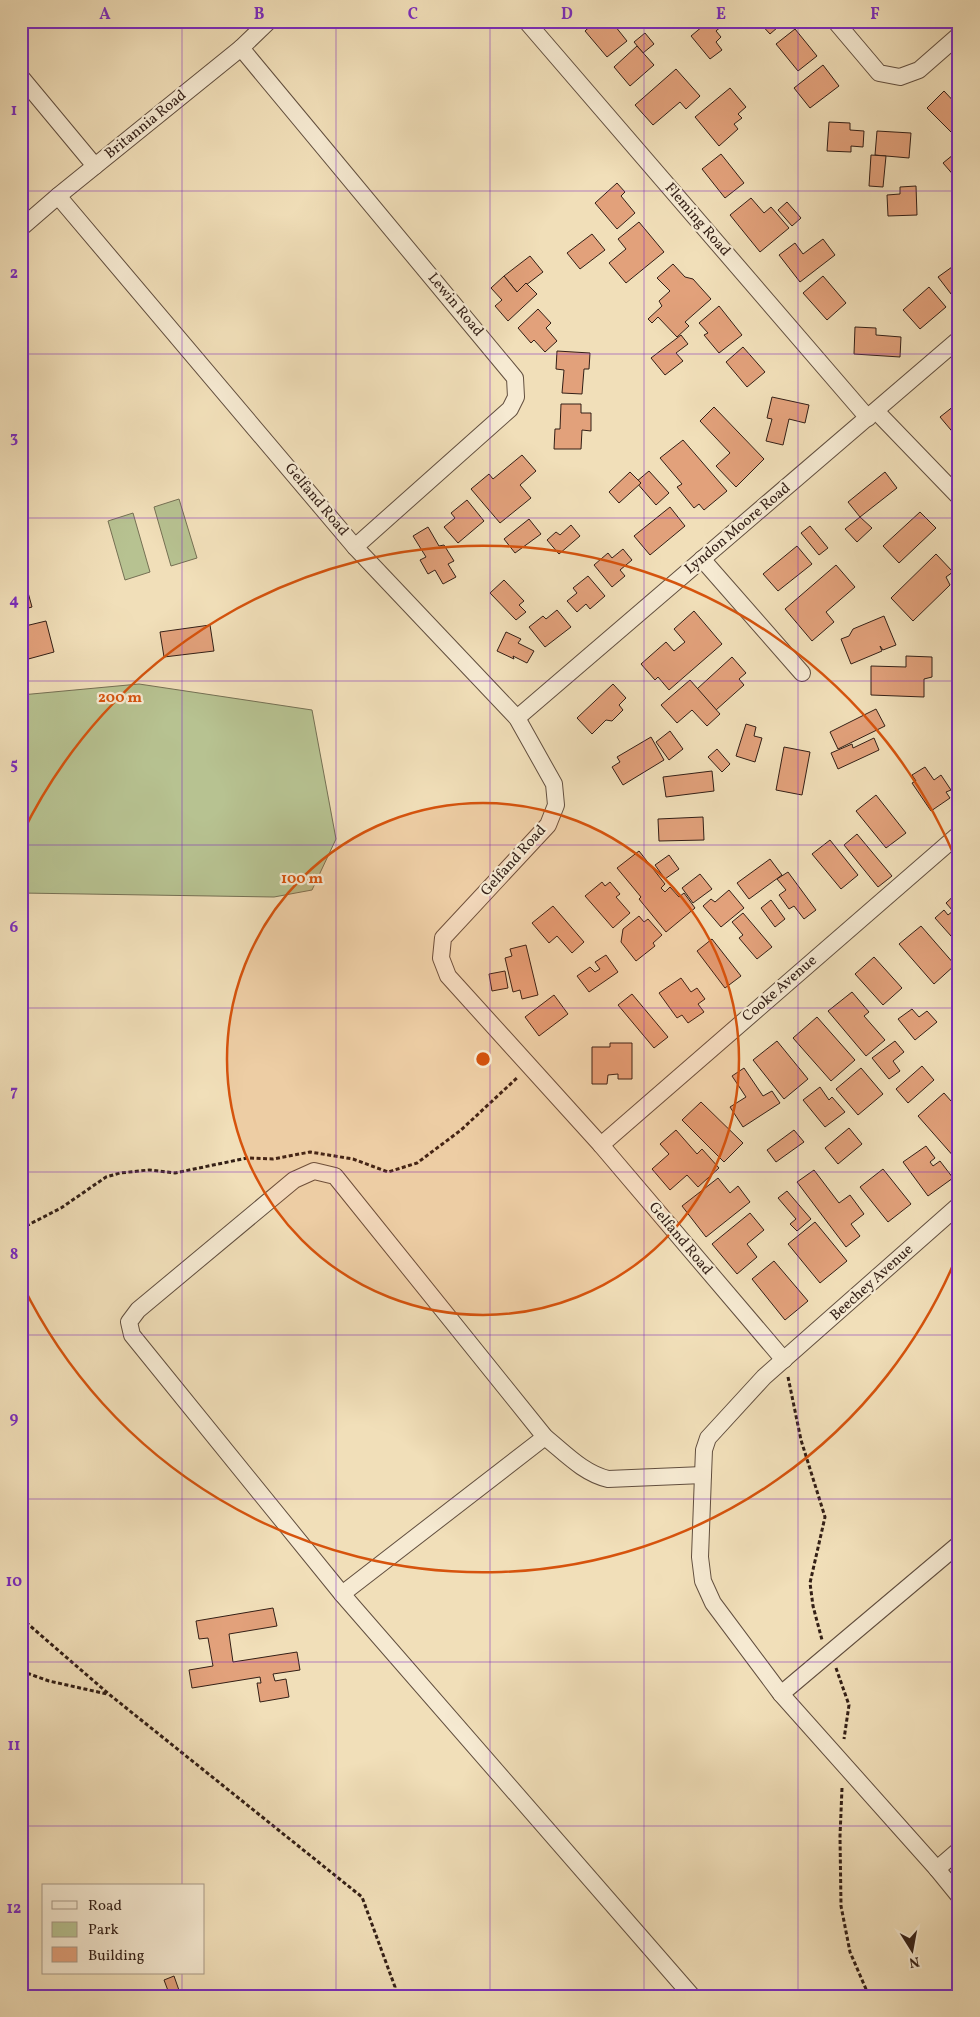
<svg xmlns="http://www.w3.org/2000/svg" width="980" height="2017" font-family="Vollkorn,serif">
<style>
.green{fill:#b7c291;stroke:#757054}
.building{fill:#e2a17b;stroke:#331f16}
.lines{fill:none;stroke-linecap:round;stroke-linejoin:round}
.minor-casing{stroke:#624f3f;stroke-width:18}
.path{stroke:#331f16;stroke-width:3;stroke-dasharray:4 2.5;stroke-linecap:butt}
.minor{stroke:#f6ead2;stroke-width:16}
.grid{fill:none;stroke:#7b2cbf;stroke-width:1;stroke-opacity:0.55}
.ring{fill:none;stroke:#d6530d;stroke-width:2.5}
.labels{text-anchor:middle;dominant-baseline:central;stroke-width:4.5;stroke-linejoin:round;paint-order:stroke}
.street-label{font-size:15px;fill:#331f16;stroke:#f6ead2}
.centre{fill:#d6530d;stroke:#f6ead2;stroke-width:2.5}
.ring-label{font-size:15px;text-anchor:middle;font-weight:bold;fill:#d6530d;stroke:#f6ead2;stroke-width:4.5;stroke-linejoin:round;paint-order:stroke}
.neatline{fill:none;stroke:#7b2cbf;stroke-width:2}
.grid-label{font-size:16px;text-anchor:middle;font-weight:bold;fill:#7b2cbf}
</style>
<rect width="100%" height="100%" fill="#f1dfb9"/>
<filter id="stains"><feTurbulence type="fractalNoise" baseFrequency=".004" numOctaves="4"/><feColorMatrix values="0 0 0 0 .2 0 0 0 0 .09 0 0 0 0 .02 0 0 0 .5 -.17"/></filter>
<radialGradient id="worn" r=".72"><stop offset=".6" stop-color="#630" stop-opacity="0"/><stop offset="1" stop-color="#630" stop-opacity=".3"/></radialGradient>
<!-- green -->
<g class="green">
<path d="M179,499L197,558L171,566L154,507Z"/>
<path d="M133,513L150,572L125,580L108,521Z"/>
<path d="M139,684L312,710L336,839L312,890L274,897L21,893V695Z"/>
</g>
<!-- building -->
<g class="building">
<path d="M596,21H611L627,41L607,57L585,31Z"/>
<path d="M709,21H721L723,25L716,31L721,37L716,42L722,50L710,59L691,36Z"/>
<path d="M758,21H785L770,34Z"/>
<path d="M795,29L817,56L798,71L776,44Z"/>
<path d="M645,33L654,44L643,53L634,42Z"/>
<path d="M637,46L654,65L630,86L614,67Z"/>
<path d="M823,65L839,86L810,108L794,88Z"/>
<path d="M676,69L700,96L686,109L680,102L653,125L635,105Z"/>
<path d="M730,88L746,107L738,114L742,118L734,124L738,129L719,146L695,117Z"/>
<path d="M944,91L959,107V127L952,133L927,108Z"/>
<path d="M829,122L850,123V130L864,131L863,147L851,146V152L827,151Z"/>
<path d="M877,131L911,133L909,158L875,155Z"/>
<path d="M959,150V176L956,178L943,163Z"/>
<path d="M721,154L744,183L725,198L702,169Z"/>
<path d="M871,155L886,156L883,187L869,186Z"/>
<path d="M617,183L625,192L621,196L635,213L617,229L595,203Z"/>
<path d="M916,186L917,215L888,216L887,195L900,194V187Z"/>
<path d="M751,198L764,213L771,207L789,228L760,252L730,215Z"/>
<path d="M787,202L801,218L792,226L778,210Z"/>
<path d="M639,222L664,252L626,283L609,263L626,249L618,239Z"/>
<path d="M592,234L605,250L580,269L567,253Z"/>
<path d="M823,239L835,255L800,282L779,255L795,243L803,254Z"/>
<path d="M530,256L543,272L517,292L504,276Z"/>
<path d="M959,262V303H958L938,277Z"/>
<path d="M673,264L685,277L693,279L711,299L685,322L689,326L677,337L658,317L652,323L648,319L662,306L659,301L670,291L657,278Z"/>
<path d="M504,276L517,292L526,283L537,294L508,321L495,306L502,300L491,288Z"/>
<path d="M823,276L846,303L827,320L803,293Z"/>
<path d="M929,287L946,307L920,329L903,310Z"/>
<path d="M719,306L742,335L719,353L704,335L708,333L699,323Z"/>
<path d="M538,309L551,323L546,328L557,341L545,352L534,340L531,343L518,328Z"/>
<path d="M855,327L876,328V335L901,337L900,357L854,354Z"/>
<path d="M681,335L688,344L676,353L683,361L665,375L651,358Z"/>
<path d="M743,347L765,372L747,387L726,362Z"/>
<path d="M557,351L590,353L589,369H584L582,394L562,393L564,370L556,369Z"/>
<path d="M772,397L809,405L805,423L789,419L783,445L766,441L772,419L767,418Z"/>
<path d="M959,402V434L956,436L940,417Z"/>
<path d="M561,404H581V413H591V431L582,430L581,449H554L555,429H560Z"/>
<path d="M714,407L764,459L736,487L716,466L730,453L700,421Z"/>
<path d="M683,440L727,491L704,510L699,504L694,508L677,487L682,484L660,458Z"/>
<path d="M522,455L536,471L520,485L531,498L500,523L471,489L489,474L493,479Z"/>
<path d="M649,471L669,493L656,505L636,482Z"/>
<path d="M630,472L641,483L619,503L609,492Z"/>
<path d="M885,472L897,488L860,517L848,502Z"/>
<path d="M467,500L484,521L458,543L444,527L455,518L451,513Z"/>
<path d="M670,507L685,526L650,555L634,536Z"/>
<path d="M920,512L936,528L899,563L883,546Z"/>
<path d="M860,517L872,528L857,542L845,529Z"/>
<path d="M529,519L541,534L515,553L504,539Z"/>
<path d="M571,525L580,536L559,554L547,540L556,532L560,535Z"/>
<path d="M810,526L828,548L819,555L801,533Z"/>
<path d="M428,527L439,546L444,545L454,561L448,564L456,577L443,584L435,570L428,574L420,560L426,557L413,536Z"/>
<path d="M797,546L812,564L778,591L763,574Z"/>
<path d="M623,549L632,560L620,570L625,576L612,587L594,565L608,553L612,558Z"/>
<path d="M936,554L953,572L946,577L950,585L913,621L891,598Z"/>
<path d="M836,565L855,587L826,612L834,622L812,641L785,609Z"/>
<path d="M21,567L32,607L21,610Z"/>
<path d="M588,576L605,596L590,609L586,604L577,612L567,601L577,593L573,588Z"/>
<path d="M504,580L524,601L519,605L526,612L516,620L490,593Z"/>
<path d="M955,593H959V637L952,636Z"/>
<path d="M557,610L571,627L545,647L529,627L543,616L546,619Z"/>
<path d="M694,611L722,644L669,690L658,677L655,680L641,664L666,642L674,651L685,642L674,629Z"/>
<path d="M884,616L896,645L883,650L880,646L882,651L851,664L841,639L849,636L853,629Z"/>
<path d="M46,621L54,652L21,661V627Z"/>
<path d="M210,625L214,651L164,657L160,632Z"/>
<path d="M506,632L521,639L518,643L534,651L527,663L513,656L514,659L497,651Z"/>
<path d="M906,656L932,657V677L924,679V697L871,695V666L906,667Z"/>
<path d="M732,657L746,673L739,679L744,685L716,710L697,689Z"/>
<path d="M690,680L720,714L707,726L692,710L677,723L661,705Z"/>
<path d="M613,684L626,698L619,705L623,710L612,721L606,720L592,734L577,718Z"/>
<path d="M876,709L885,726L838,749L830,732Z"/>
<path d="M746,724L756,727L754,736L762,738L755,762L736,756Z"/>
<path d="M670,731L683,749L669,760L656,742Z"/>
<path d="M959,736V748L953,740Z"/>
<path d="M651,737L664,760L623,785L612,767L620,762L617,757Z"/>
<path d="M874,738L879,750L838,769L831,753L852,744L853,748Z"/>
<path d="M784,747L810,752L802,795L776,790Z"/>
<path d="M717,749L730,764L722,772L708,757Z"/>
<path d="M925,767L934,780L941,775L951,790L946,792L950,798L931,811L912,783L916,781L912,775Z"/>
<path d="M712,771L714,791L666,797L663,777Z"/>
<path d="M876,795L906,833L886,848L856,811Z"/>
<path d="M703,817L704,840L659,841L658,819Z"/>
<path d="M857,834L892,876L878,887L844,845Z"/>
<path d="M830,840L858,875L841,889L812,854Z"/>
<path d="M639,851L665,884L661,888L665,892L670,887L679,897L684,893L695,908L666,932L639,899L641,897L617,868Z"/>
<path d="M669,855L679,869L665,879L655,865Z"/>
<path d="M770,859L782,875L749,899L737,883Z"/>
<path d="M788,872L816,910L804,919L794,906L789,909L779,895L786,890L777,879Z"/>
<path d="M700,874L712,889L693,903L682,888Z"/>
<path d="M602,882L605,886L610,882L620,894L616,897L630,913L613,928L585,896Z"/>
<path d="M729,890L744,908L721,927L703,906L711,899L715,902Z"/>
<path d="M958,892L959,893V945L935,918L944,910L948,915L953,911L946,903Z"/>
<path d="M771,900L785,919L775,927L761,908Z"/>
<path d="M553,906L584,942L572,953L557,936L549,943L532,923Z"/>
<path d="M743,913L772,947L757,959L739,938L743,935L732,922Z"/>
<path d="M639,916L644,922L648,919L662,935L653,943L655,946L636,961L621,942L623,929Z"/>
<path d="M921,926L955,965L934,984L899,944Z"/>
<path d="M712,939L741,976L725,988L697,951Z"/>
<path d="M526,945L538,995L522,999L520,990L513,992L505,958L512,956L510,949Z"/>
<path d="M606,955L618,972L589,992L577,976L590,967L595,972L600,969L595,962Z"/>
<path d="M874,957L902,988L883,1005L855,974Z"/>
<path d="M505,971L508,988L492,991L489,974Z"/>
<path d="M681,978L691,992L697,988L705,999L698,1004L704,1012L688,1023L682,1015L677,1018L659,993Z"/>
<path d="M852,992L869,1012L864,1016L885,1040L866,1056L828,1011Z"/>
<path d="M632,994L668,1037L654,1048L618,1005Z"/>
<path d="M554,995L568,1014L539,1036L525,1017Z"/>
<path d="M912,1009L919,1017L927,1011L937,1022L915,1040L898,1019Z"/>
<path d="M817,1017L855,1060L831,1081L793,1038Z"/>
<path d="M777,1041L808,1079L784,1099L753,1060Z"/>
<path d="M895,1041L904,1052L893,1061L900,1071L889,1079L872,1058Z"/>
<path d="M610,1043H632V1079H618V1074L608,1075L607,1084H592V1047H610Z"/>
<path d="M922,1066L934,1080L908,1103L896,1089Z"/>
<path d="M744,1068L763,1096L772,1091L780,1103L743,1127L730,1107L746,1097L732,1076Z"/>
<path d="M861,1068L883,1094L858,1115L836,1089Z"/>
<path d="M820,1087L829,1100L832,1097L845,1112L825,1127L803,1100Z"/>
<path d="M944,1093L959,1110V1155L955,1158L918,1116Z"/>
<path d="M701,1102L743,1143L724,1162L682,1120Z"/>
<path d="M849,1128L862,1144L838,1164L825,1148Z"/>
<path d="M676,1130L697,1154L702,1149L719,1168L698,1187L687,1175L670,1190L652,1169L669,1154L660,1144Z"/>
<path d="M794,1130L804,1142L776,1162L767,1150Z"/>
<path d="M926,1146L935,1158L930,1162L933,1166L940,1161L953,1178L928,1196L903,1162Z"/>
<path d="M883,1169L911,1204L888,1222L860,1187Z"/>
<path d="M814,1170L839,1203L850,1195L864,1214L851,1224L860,1236L846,1247L797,1182Z"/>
<path d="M718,1178L730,1193L738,1186L750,1202L706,1237L682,1206Z"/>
<path d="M787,1191L811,1219L797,1231L790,1224L796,1219L778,1198Z"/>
<path d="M750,1213L764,1230L747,1244L757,1257L737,1274L712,1244Z"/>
<path d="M815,1222L847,1261L820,1283L788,1244Z"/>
<path d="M774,1261L808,1301L785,1320L752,1279Z"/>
<path d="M273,1608L277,1626L229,1634L233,1662L297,1652L300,1670L273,1674L275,1681L286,1679L289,1697L260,1702L257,1683H261L260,1677L192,1688L189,1670L213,1666L208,1638L199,1639L196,1621Z"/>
<path d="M174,1976L181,1996H170L164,1980Z"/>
</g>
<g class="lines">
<defs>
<g id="minor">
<path d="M526,21L868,418"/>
<path d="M835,21L879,73L900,77L919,70L959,35"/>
<path d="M241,48L515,378L516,397L510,409L355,547"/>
<path d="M21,77L95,166"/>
<path d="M58,196L355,547L517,718L554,784L556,805L548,825L443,938L441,958L448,976L601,1145L784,1360"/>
<path d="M21,228L58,196L241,48L269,21"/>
<path d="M876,411L959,497"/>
<path d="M702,559L802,673"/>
<path d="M517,718L959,339"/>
<path d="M601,1145L959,834"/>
<path d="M959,1205L764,1377L708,1438L704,1450L703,1475L700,1557L703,1581L713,1603L781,1694L937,1869L959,1896"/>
<path d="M342,1594L545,1437"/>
<path d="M781,1694L959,1544"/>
<path d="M937,1869L959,1850"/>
<path d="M692,1996L342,1594L132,1335L129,1322L138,1310L294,1180L314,1171L335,1176L545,1437C565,1453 583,1473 608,1479L703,1475"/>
</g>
</defs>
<!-- minor casing -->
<use href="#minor" class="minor-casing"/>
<!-- path -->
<g class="path">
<path d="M26,1226L61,1208L106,1177L120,1173L149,1170L175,1173L247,1158L273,1159L310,1152L353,1159L388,1172L417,1163L461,1130L518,1077"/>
<path d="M788,1377L801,1440L825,1517L810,1583L813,1606L822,1640"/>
<path d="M21,1618L110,1695L362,1897L395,1987L393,1996"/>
<path d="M836,1668L849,1705L844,1739"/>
<path d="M21,1671L49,1681L107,1694"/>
<path d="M842,1788L840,1836L841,1906L850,1952L869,1996"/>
</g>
<!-- minor -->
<use href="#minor" class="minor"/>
</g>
<!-- grid -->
<path class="grid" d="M182,21V1886M336,21V1996M490,21V1996M644,21V1996M798,21V1996M21,191H959M21,354H959M21,518H959M21,681H959M21,845H959M21,1008H959M21,1172H959M21,1335H959M21,1499H959M21,1662H959M21,1826H959M182,1973V1996"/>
<!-- distance rings -->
<circle cx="483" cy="1059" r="256" fill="#d6530d" fill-opacity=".12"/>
<g class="ring">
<circle cx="483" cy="1059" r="256"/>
<path d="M959 1251A513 513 0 0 1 22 1284M22 834A513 513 0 0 1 959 867"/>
</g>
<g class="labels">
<!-- street labels -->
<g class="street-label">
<text transform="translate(146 125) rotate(-39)">Britannia Road</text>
<text transform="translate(697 220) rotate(49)">Fleming Road</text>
<text transform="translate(455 305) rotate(50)">Lewin Road</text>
<text transform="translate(316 500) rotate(50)">Gelfand Road</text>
<text transform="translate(738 529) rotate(-40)">Lyndon Moore Road</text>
<text transform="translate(514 861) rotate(-48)">Gelfand Road</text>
<text transform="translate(780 989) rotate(-41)">Cooke Avenue</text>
<text transform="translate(680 1239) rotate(50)">Gelfand Road</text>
<text transform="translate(872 1283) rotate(-42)">Beechey Avenue</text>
</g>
</g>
<circle cx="483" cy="1059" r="8" class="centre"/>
<g class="ring-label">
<text x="120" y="702">200 m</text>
<text x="302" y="883">100 m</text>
</g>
<!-- margin -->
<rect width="980" height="2017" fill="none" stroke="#f1dfb9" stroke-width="55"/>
<!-- legend -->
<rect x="42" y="1884" width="162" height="90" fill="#f6ead2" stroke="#a89987"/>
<rect x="52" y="1901" width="25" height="8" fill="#f6ead2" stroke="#a89987"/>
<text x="88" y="1910" font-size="15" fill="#331f16">Road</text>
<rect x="52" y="1922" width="25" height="15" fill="#b7c291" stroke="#a89987"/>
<text x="88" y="1934" font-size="15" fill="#331f16">Park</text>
<rect x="52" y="1947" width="25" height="15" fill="#e2a17b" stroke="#a89987"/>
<text x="88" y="1960" font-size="15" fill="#331f16">Building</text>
<!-- north arrow -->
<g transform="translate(912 1950) rotate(169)" stroke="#f6ead2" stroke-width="4" paint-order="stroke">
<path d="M0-4L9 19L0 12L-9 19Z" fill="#331f16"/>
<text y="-8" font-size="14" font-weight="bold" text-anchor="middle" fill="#331f16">N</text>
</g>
<rect x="28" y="28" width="924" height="1962" class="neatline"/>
<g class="grid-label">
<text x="105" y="19">A</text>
<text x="259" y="19">B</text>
<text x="413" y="19">C</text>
<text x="567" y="19">D</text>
<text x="721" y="19">E</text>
<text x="875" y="19">F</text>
<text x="14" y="115">1</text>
<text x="14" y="278">2</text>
<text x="14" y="442">3</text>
<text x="14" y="605">4</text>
<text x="14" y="769">5</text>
<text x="14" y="932">6</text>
<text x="14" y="1096">7</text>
<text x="14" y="1259">8</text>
<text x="14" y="1423">9</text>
<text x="14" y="1586">10</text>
<text x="14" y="1750">11</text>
<text x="14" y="1913">12</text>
</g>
<rect width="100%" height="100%" filter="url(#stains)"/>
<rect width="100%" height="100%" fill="url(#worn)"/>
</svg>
